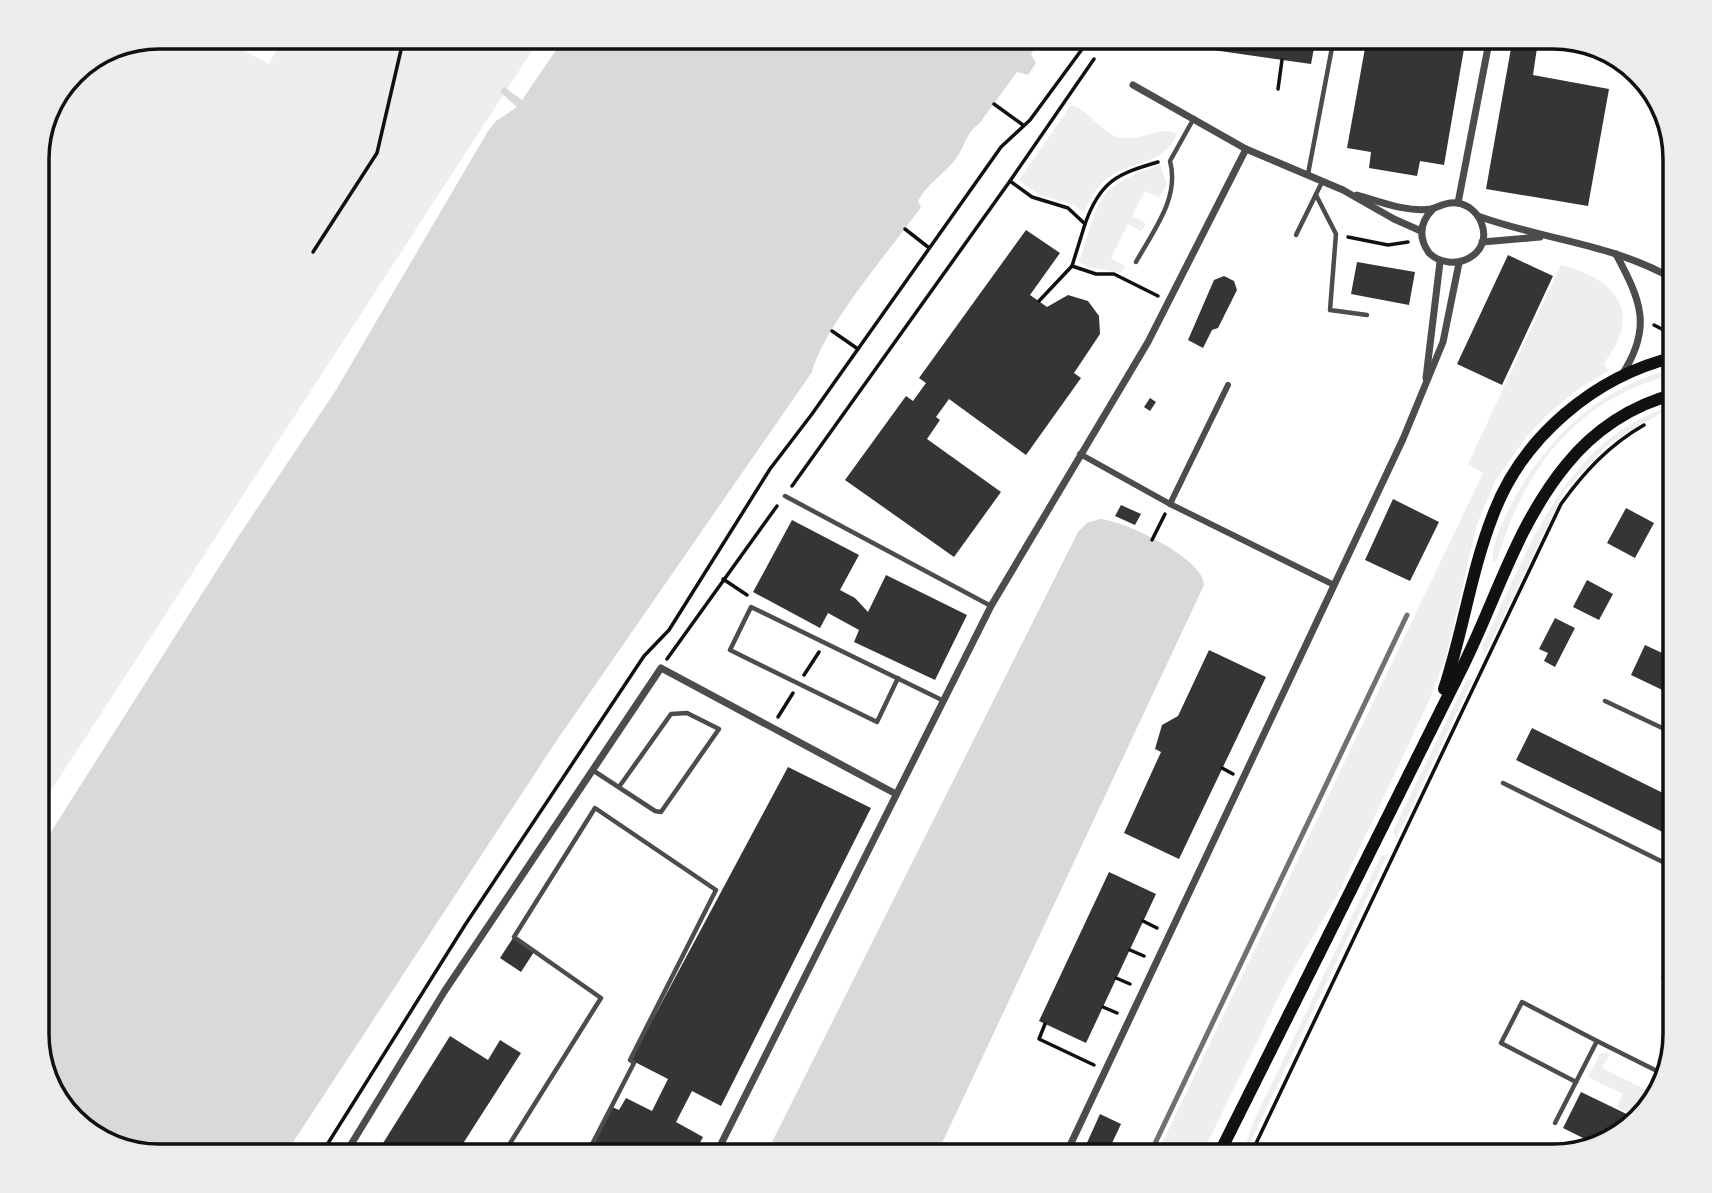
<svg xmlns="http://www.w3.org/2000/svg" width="1712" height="1193" font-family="'Varela Round',sans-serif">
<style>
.green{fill:#eee}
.water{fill:#d9d9d9}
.building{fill:#353535}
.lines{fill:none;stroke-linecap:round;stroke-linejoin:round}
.path{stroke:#111;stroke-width:3.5}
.service{stroke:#4c4c4c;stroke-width:4.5}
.pedestrian{stroke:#4c4c4c;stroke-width:6}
.minor{stroke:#4c4c4c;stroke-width:7}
.secondary{stroke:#111;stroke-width:12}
.rail{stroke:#707070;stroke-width:5}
.rim{fill:none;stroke:#111;stroke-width:3.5}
</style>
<rect width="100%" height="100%" fill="#fff"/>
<!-- green -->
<g class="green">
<path d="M159,37H219L269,64L284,37H541L37,812V151L73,72L112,46Z"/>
<path d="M1071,105C1091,110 1100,134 1122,138C1142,142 1157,125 1177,134C1162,167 1132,159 1105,180C1095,188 1090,201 1084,212L1072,204L1039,195L1019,180Z"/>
<path d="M1160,165L1167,184L1159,198L1145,191L1132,216L1146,224L1141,231L1128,224L1111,258L1125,266L1121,273L1088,267L1079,262C1101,201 1091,188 1160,165Z"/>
<path d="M1561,265C1614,278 1645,312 1604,363L1608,371L1577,390L1548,414L1527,436L1494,483L1477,524L1447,654L1429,701L1338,894L1286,982L1201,1156H1156L1483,473L1468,464Z"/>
<path d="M1675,368V374C1577,398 1524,467 1497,561L1493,562C1491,546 1501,525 1508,511C1542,442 1599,386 1675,368Z"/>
<path d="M1675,405L1610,443L1565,490L1485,654L1482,647C1528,552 1563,438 1675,405Z"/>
<path d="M1473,679L1396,839L1393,831L1466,681Z"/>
<path d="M1388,854L1247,1149L1244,1150L1252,1125L1381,856Z"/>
<path d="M1605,1052L1610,1054L1602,1068L1657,1095L1655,1102L1638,1118L1617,1107L1623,1094L1588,1077L1600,1054Z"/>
</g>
<!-- water -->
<g class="water">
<path d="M565,37H1043L1031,54L1036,63L1028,75L1017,72L979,124C966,132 964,149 955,160C943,175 927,184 918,201L921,207C891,249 824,326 812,372L555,743L284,1156H158L91,1136L53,1095L37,1042V854L238,537L336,390L488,131L496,121L517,107L500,92L504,87L522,100Z"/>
<path d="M1100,519C1125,521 1203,558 1204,585L936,1156H765L1078,532L1087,523Z"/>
</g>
<!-- building -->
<g class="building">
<path d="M1185,37H1316L1311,64L1185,46Z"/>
<path d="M1367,37H1466L1444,165L1420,161L1417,176L1369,168L1371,152L1347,148Z"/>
<path d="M1513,37H1554L1594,49L1538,41L1533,75L1609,89L1588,206L1486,189Z"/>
<path d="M1026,230L1060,253L1030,295L1047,307L1068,295L1088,301L1099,316L1100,334L1074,373L1081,378L1026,455L949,399L936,417L940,420L927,439L1001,492L954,557L845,480L906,396L913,401L926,383L919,378Z"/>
<path d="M1508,255L1553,276L1502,385L1457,364Z"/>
<path d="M1357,262L1415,272L1409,305L1351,294Z"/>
<path d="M1224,276L1234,281L1237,290L1218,328L1212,330L1203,348L1188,340L1214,280Z"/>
<path d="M1150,398L1156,402L1150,411L1144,407Z"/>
<path d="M1675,429V454L1663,444Z"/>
<path d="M1393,499L1439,522L1410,581L1365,560Z"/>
<path d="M1121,505L1141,514L1135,525L1115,516Z"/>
<path d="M1626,508L1654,523L1635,558L1607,543Z"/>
<path d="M792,520L859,555L840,590L855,598L868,612L886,575L967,615L935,680L854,642L859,630L828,613L820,628L753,592Z"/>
<path d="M1587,580L1613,594L1599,620L1573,607Z"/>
<path d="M1555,618L1575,628L1555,667L1544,661L1548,653L1539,649Z"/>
<path d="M1645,645L1675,659V696L1631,675Z"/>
<path d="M1209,650L1266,677L1179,859L1124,833L1161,752L1155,749L1162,725L1178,716Z"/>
<path d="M1532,728L1675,799V838L1516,760Z"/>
<path d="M788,767L871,808L721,1106L692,1091L676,1122L703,1137L693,1156H587L612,1107L619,1110L626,1098L652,1111L668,1079L631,1060Z"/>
<path d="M1109,872L1156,894L1086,1043L1039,1021Z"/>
<path d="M513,938L534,952L521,972L500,958Z"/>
<path d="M1675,946V985L1661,978Z"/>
<path d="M450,1036L488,1060L500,1040L521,1053L455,1156H375Z"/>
<path d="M1581,1092L1637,1119L1614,1140L1597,1145L1563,1128Z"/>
<path d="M1100,1114L1121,1124L1106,1156H1081Z"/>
</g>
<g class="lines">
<!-- path -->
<g class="path">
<path d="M1278,89L1282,60"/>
<path d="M994,104L1023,125"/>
<path d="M1010,181L1032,197L1068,208L1085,224L1072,266"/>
<path d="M1085,224C1100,181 1117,174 1158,162"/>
<path d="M905,229L928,247"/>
<path d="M1348,237L1388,245L1408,242"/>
<path d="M313,252L377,153L404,37"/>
<path d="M1039,301L1072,266L1096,274H1114L1158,296"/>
<path d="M1654,325L1675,336"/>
<path d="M832,331L858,349"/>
<path d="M792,486L1010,181L1094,59"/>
<path d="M1152,540L1165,514"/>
<path d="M723,579L747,595"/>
<path d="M667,659L777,506"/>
<path d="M804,675L819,652"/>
<path d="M778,717L793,693"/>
<path d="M1222,768L1233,774"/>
<path d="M1143,921L1157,928"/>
<path d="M1130,950L1144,956"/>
<path d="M1116,978L1130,984"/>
<path d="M1103,1007L1117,1013"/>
<path d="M1045,1024L1039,1039L1094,1065"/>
<path d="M320,1156L465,925L644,656L669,630L770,469L812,414L1001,147L1030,120L1091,37"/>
<path d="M1250,1156L1561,504C1584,472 1609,445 1644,425"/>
</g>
<!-- service -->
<g class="service">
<path d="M1308,174L1334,37"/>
<path d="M1316,195L1336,234L1330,310L1367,315"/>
<path d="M1296,235L1322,182"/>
<path d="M1136,262C1153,231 1180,198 1170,161L1194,118"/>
<path d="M785,496L991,606"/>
<path d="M898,678L877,722L730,650L751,607L944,701"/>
<path d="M1605,701L1675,734"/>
<path d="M594,771L655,811L661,812L719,729L687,713L671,714L619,787"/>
<path d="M1503,783L1675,868"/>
<path d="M1576,1082L1501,1043L1522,1002L1597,1041"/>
<path d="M1555,1123L1597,1041L1663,1074"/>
<path d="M502,1156L601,998L514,937L595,808L716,890L630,1060L634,1063L586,1156"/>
</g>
<!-- pedestrian -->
<g class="pedestrian">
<path d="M1080,454L1170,504L1334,585"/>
<path d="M1170,504L1228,385"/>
</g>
<!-- minor -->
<g class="minor">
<path d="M1133,85L1246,149L1343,190L1394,219L1421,231"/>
<path d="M1357,195C1378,201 1408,213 1431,209C1440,207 1446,201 1457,203C1467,204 1477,212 1481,222C1495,255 1452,275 1429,253C1418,237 1420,222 1433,209"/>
<path d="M1458,203L1490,37"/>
<path d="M1478,216C1543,240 1615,244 1675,280"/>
<path d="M1482,242L1540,237"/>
<path d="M1616,254C1641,301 1653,328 1621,376"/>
<path d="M1426,378L1440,262"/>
<path d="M344,1156L444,992L661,668L896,794"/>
<path d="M715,1156L991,606L1148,342L1246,149"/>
<path d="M1065,1156L1403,439L1443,342L1459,263"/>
</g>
<!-- secondary -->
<g class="secondary">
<path d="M1444,689C1463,632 1471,571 1493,515C1522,437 1595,376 1675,357"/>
<path d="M1218,1156C1299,995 1378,833 1460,672C1495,603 1516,526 1566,465C1594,430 1632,405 1675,394"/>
</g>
<!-- rail -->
<path class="rail" d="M1149,1156L1407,615"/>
</g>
<!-- crop -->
<path d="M0 0H1712V1193H0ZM159 49H1553A110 110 0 0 1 1663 159V1034A110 110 0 0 1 1553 1144H159A110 110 0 0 1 49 1034V159A110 110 0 0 1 159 49Z" fill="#ececec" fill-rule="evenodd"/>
<path class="rim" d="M159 49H1553A110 110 0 0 1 1663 159V1034A110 110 0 0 1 1553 1144H159A110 110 0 0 1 49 1034V159A110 110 0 0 1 159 49Z"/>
</svg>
